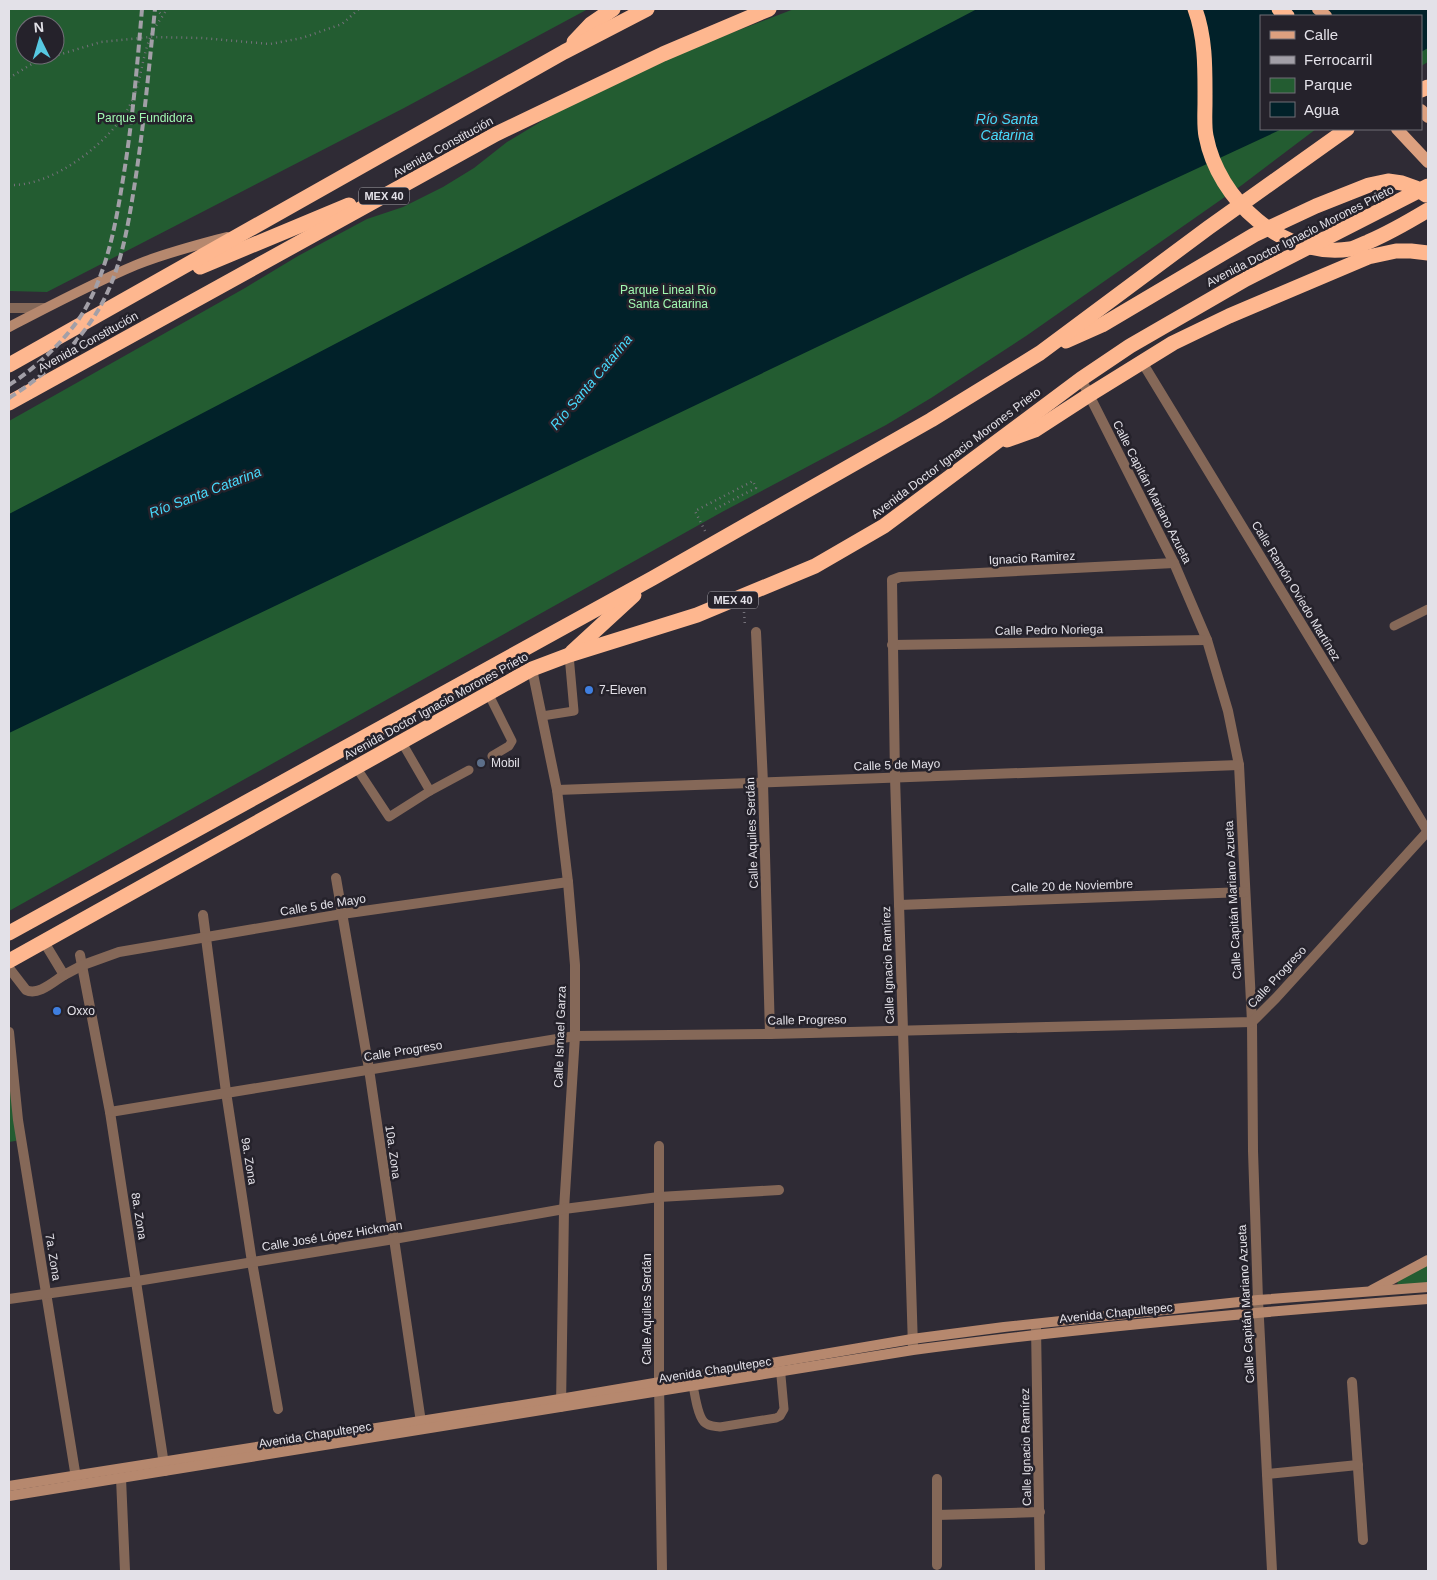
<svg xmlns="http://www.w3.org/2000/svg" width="1437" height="1580" font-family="Helvetica,sans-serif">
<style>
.green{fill:#235c31;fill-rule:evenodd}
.water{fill:#012129}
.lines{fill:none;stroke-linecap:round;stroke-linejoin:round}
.path{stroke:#75727b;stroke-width:2.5;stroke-dasharray:1 4;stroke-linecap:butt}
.lane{stroke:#856858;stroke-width:9}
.street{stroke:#856858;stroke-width:10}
.secondary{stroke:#b6886e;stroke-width:10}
.primary{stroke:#dca07f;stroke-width:12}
.highway{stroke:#feb78f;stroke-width:15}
.rail{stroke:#a29fa7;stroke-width:4;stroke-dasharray:8 4;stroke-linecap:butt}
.shop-dot{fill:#3f7fe0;stroke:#25222b;stroke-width:2}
.service-dot{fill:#5c6f8a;stroke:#25222b;stroke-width:2}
.labels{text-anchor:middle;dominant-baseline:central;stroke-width:5;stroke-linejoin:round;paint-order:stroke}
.shield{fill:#25222b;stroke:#aaa8af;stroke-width:1}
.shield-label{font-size:11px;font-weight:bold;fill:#e3e1e8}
.park-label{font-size:12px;fill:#a0f8b1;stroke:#25222b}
.street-label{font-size:12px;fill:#e3e1e8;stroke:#25222b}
.poi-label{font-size:12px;fill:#e3e1e8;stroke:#25222b;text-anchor:start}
.water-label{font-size:14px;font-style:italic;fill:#48dafc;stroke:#25222b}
</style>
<rect width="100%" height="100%" fill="#2f2b35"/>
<!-- green -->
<g class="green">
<path d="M9,9H588L404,108L47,292L9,291ZM25,25H55V55H25Z"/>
<path d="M794,9H1428V62L1421,66V16H1261V129H1316L1242,185L1026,336L931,398L886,425L722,512L9,911V421L245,288L298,256L367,219L403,207L443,187L474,168L507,142L555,113L694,47Z"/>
<path d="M9,1031L21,1140L9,1142Z"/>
<path d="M1428,1260V1287L1398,1290L1397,1277Z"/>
</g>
<!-- water -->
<path class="water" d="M977,9H1428V48L1421,52V16H1261V129H1282L970,274L9,733V514Z"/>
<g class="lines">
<!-- path -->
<g class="path">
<path d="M156,9L163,16"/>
<path d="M9,78L35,62L101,42L150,37L202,38L270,44L302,38L342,24L359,9"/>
<path d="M9,185C52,187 108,144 129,107C141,85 141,61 150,38C153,28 162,18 167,9"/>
<path d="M705,531L695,511L753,481L756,488L713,510"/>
<path d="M744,612L745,626"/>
</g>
<!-- lane -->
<g class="lane">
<path d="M1394,626L1428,609"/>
<path d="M488,693L512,741L509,746L492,756"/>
<path d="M542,716L574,711L569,655"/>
<path d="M401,741L430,791L469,770"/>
<path d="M356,767L389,817L430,791"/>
<path d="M692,1379C694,1390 697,1415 704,1422C709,1427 714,1426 720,1427L776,1418L780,1416L784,1409L780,1365"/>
</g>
<!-- street -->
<g class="street">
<path d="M9,308H45"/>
<path d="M1142,362L1428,832"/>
<path d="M1081,379L1174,563L1207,640L1228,711L1239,765L1252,1022L1253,1151L1258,1300L1272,1571"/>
<path d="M756,632L763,783L770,1034"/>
<path d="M892,645L1207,640"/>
<path d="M532,669L557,790L568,882L575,965V1036L564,1209L561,1407"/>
<path d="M557,790L1239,765"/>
<path d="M336,878L369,1069L422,1429"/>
<path d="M899,905L1245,892"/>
<path d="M203,915L226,1092L252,1262L278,1409"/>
<path d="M80,955L110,1112L165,1471"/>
<path d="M9,968L26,990C38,996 53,982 64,975L44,942"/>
<path d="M64,975L83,965L119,952L342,914L568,882"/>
<path d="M9,1032L18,1120L77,1484"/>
<path d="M110,1112L575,1036L770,1034L1252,1022L1276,998L1428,831"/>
<path d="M659,1146V1382L662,1571"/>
<path d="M9,1299L137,1281L394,1239L564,1209L659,1197L779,1190"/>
<path d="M1036,1327L1040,1571"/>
<path d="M913,1347L895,777L892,580L900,577L1174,563"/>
<path d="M1352,1382L1363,1540"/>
<path d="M1267,1474L1358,1465"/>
<path d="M121,1478L125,1571"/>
<path d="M937,1515L1040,1512"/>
<path d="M937,1565V1479"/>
</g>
<!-- secondary -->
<g class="secondary">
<path d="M9,327C50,306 93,283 136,265C165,253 197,245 227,237"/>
<path d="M1372,1290L1428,1260"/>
<path d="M9,1486L560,1399L912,1339L1004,1327L1258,1300L1428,1287"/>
<path d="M9,1496L913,1350C1084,1327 1256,1312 1428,1299"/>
</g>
<!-- primary -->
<g class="primary">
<path d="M1318,9L1326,16"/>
<path d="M1421,110L1428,117"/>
<path d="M1397,129L1428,162"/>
</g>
<!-- highway -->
<g class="highway">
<path d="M1195,9C1206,39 1205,71 1205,102C1205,113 1204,126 1206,136C1218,200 1283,259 1350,249C1356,248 1362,244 1368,242C1389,233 1408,222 1428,210"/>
<path d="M1279,9L1287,16"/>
<path d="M574,42L591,24L613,9"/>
<path d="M1421,90L1428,87"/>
<path d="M200,267L349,205"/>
<path d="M1066,341L1102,325L1254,235L1316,206L1369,185L1388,181L1402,183L1416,188L1426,195"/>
<path d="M9,365L564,52L647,9"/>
<path d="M9,403L496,134L663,54L769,9"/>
<path d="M1007,440L1035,430L1089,395L1173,343L1229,316L1368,257L1396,251H1411L1428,253"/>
<path d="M572,652L634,595"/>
<path d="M9,933L653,578L931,420L1040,353L1208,228L1347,129"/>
<path d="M9,961L532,669L569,655L697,615L815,566L884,526L1081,379L1130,346L1246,279L1428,186"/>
</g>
<!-- rail -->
<g class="rail">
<path d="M9,385C35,369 68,338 84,311C106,273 115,229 122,185C132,127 137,68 142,9"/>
<path d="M9,398C44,376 75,348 97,312C121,273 128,226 135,182C144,124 149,67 155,9"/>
</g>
</g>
<!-- markers -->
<g class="shop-dot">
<circle cx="589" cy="690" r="5"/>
<circle cx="57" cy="1011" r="5"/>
</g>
<circle class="service-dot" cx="481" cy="763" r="5"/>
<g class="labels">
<!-- shield labels -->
<g class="shield">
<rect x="359" y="187.5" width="50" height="17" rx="4"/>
<rect x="708" y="591.5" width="50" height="17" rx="4"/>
</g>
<g class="shield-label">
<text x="384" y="196">MEX 40</text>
<text x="733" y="600">MEX 40</text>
</g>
<!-- park labels -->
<g class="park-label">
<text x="145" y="118">Parque Fundidora</text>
<text x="668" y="290">Parque Lineal Río<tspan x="668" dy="14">Santa Catarina</tspan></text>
</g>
<!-- street labels -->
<g class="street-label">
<text transform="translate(443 147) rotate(-29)">Avenida Constitución</text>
<text transform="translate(1300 236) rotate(-27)">Avenida Doctor Ignacio Morones Prieto</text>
<text transform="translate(88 342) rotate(-29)">Avenida Constitución</text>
<text transform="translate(956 453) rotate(-37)">Avenida Doctor Ignacio Morones Prieto</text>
<text transform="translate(1152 492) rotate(63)">Calle Capitán Mariano Azueta</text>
<text transform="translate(1032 558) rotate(-3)">Ignacio Ramirez</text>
<text transform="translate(1296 591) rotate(59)">Calle Ramón Oviedo Martínez</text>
<text transform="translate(1049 630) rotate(-1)">Calle Pedro Noriega</text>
<text transform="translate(436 706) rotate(-29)">Avenida Doctor Ignacio Morones Prieto</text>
<text transform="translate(897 765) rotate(-2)">Calle 5 de Mayo</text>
<text transform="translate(752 833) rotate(-92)">Calle Aquiles Serdán</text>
<text transform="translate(1072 886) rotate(-2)">Calle 20 de Noviembre</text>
<text transform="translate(1233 900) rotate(-93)">Calle Capitán Mariano Azueta</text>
<text transform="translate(323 905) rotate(-9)">Calle 5 de Mayo</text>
<text transform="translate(888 965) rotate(-92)">Calle Ignacio Ramírez</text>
<text transform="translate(1277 977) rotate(-47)">Calle Progreso</text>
<text transform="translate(807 1020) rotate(-1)">Calle Progreso</text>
<text transform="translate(560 1037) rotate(-88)">Calle Ismael Garza</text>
<text transform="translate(403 1051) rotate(-9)">Calle Progreso</text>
<text transform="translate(393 1152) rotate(82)">10a. Zona</text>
<text transform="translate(249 1161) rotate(81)">9a. Zona</text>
<text transform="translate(139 1216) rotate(81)">8a. Zona</text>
<text transform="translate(332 1236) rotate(-9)">Calle José López Hickman</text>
<text transform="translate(53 1257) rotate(81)">7a. Zona</text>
<text transform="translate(1246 1304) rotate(-93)">Calle Capitán Mariano Azueta</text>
<text transform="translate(647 1309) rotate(-90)">Calle Aquiles Serdán</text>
<text transform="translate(1116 1313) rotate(-6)">Avenida Chapultepec</text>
<text transform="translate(715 1370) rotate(-9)">Avenida Chapultepec</text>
<text transform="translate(315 1435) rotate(-9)">Avenida Chapultepec</text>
<text transform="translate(1026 1447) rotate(-91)">Calle Ignacio Ramírez</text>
</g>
<!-- poi labels -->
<g class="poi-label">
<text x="599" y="690">7-Eleven</text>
<text x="491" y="763">Mobil</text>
<text x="67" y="1011">Oxxo</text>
</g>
<!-- water labels -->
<g class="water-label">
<text x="1007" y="119">Río Santa<tspan x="1007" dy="16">Catarina</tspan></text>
<text transform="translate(591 382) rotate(-50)">Río Santa Catarina</text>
<text transform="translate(205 492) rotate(-21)">Río Santa Catarina</text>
</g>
</g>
<!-- border -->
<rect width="1437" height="1580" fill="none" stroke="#e3e1e8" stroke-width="20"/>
<!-- legend -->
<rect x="1260" y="15" width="162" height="115" fill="#25222b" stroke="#716e77"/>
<rect x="1270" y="31" width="25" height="8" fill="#dca07f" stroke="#716e77"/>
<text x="1304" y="40" font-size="15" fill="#e3e1e8">Calle</text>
<rect x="1270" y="56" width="25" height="8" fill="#a29fa7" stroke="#716e77"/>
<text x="1304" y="65" font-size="15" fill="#e3e1e8">Ferrocarril</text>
<rect x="1270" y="78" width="25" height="15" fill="#235c31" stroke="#716e77"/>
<text x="1304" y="90" font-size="15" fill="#e3e1e8">Parque</text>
<rect x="1270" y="102" width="25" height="15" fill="#012129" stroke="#716e77"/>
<text x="1304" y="115" font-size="15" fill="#e3e1e8">Agua</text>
<!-- north arrow -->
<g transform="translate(40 40) rotate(355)"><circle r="24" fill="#25222b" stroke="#716e77"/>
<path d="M0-4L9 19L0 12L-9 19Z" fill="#57c9e2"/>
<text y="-8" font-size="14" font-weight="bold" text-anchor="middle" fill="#e3e1e8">N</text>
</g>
</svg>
